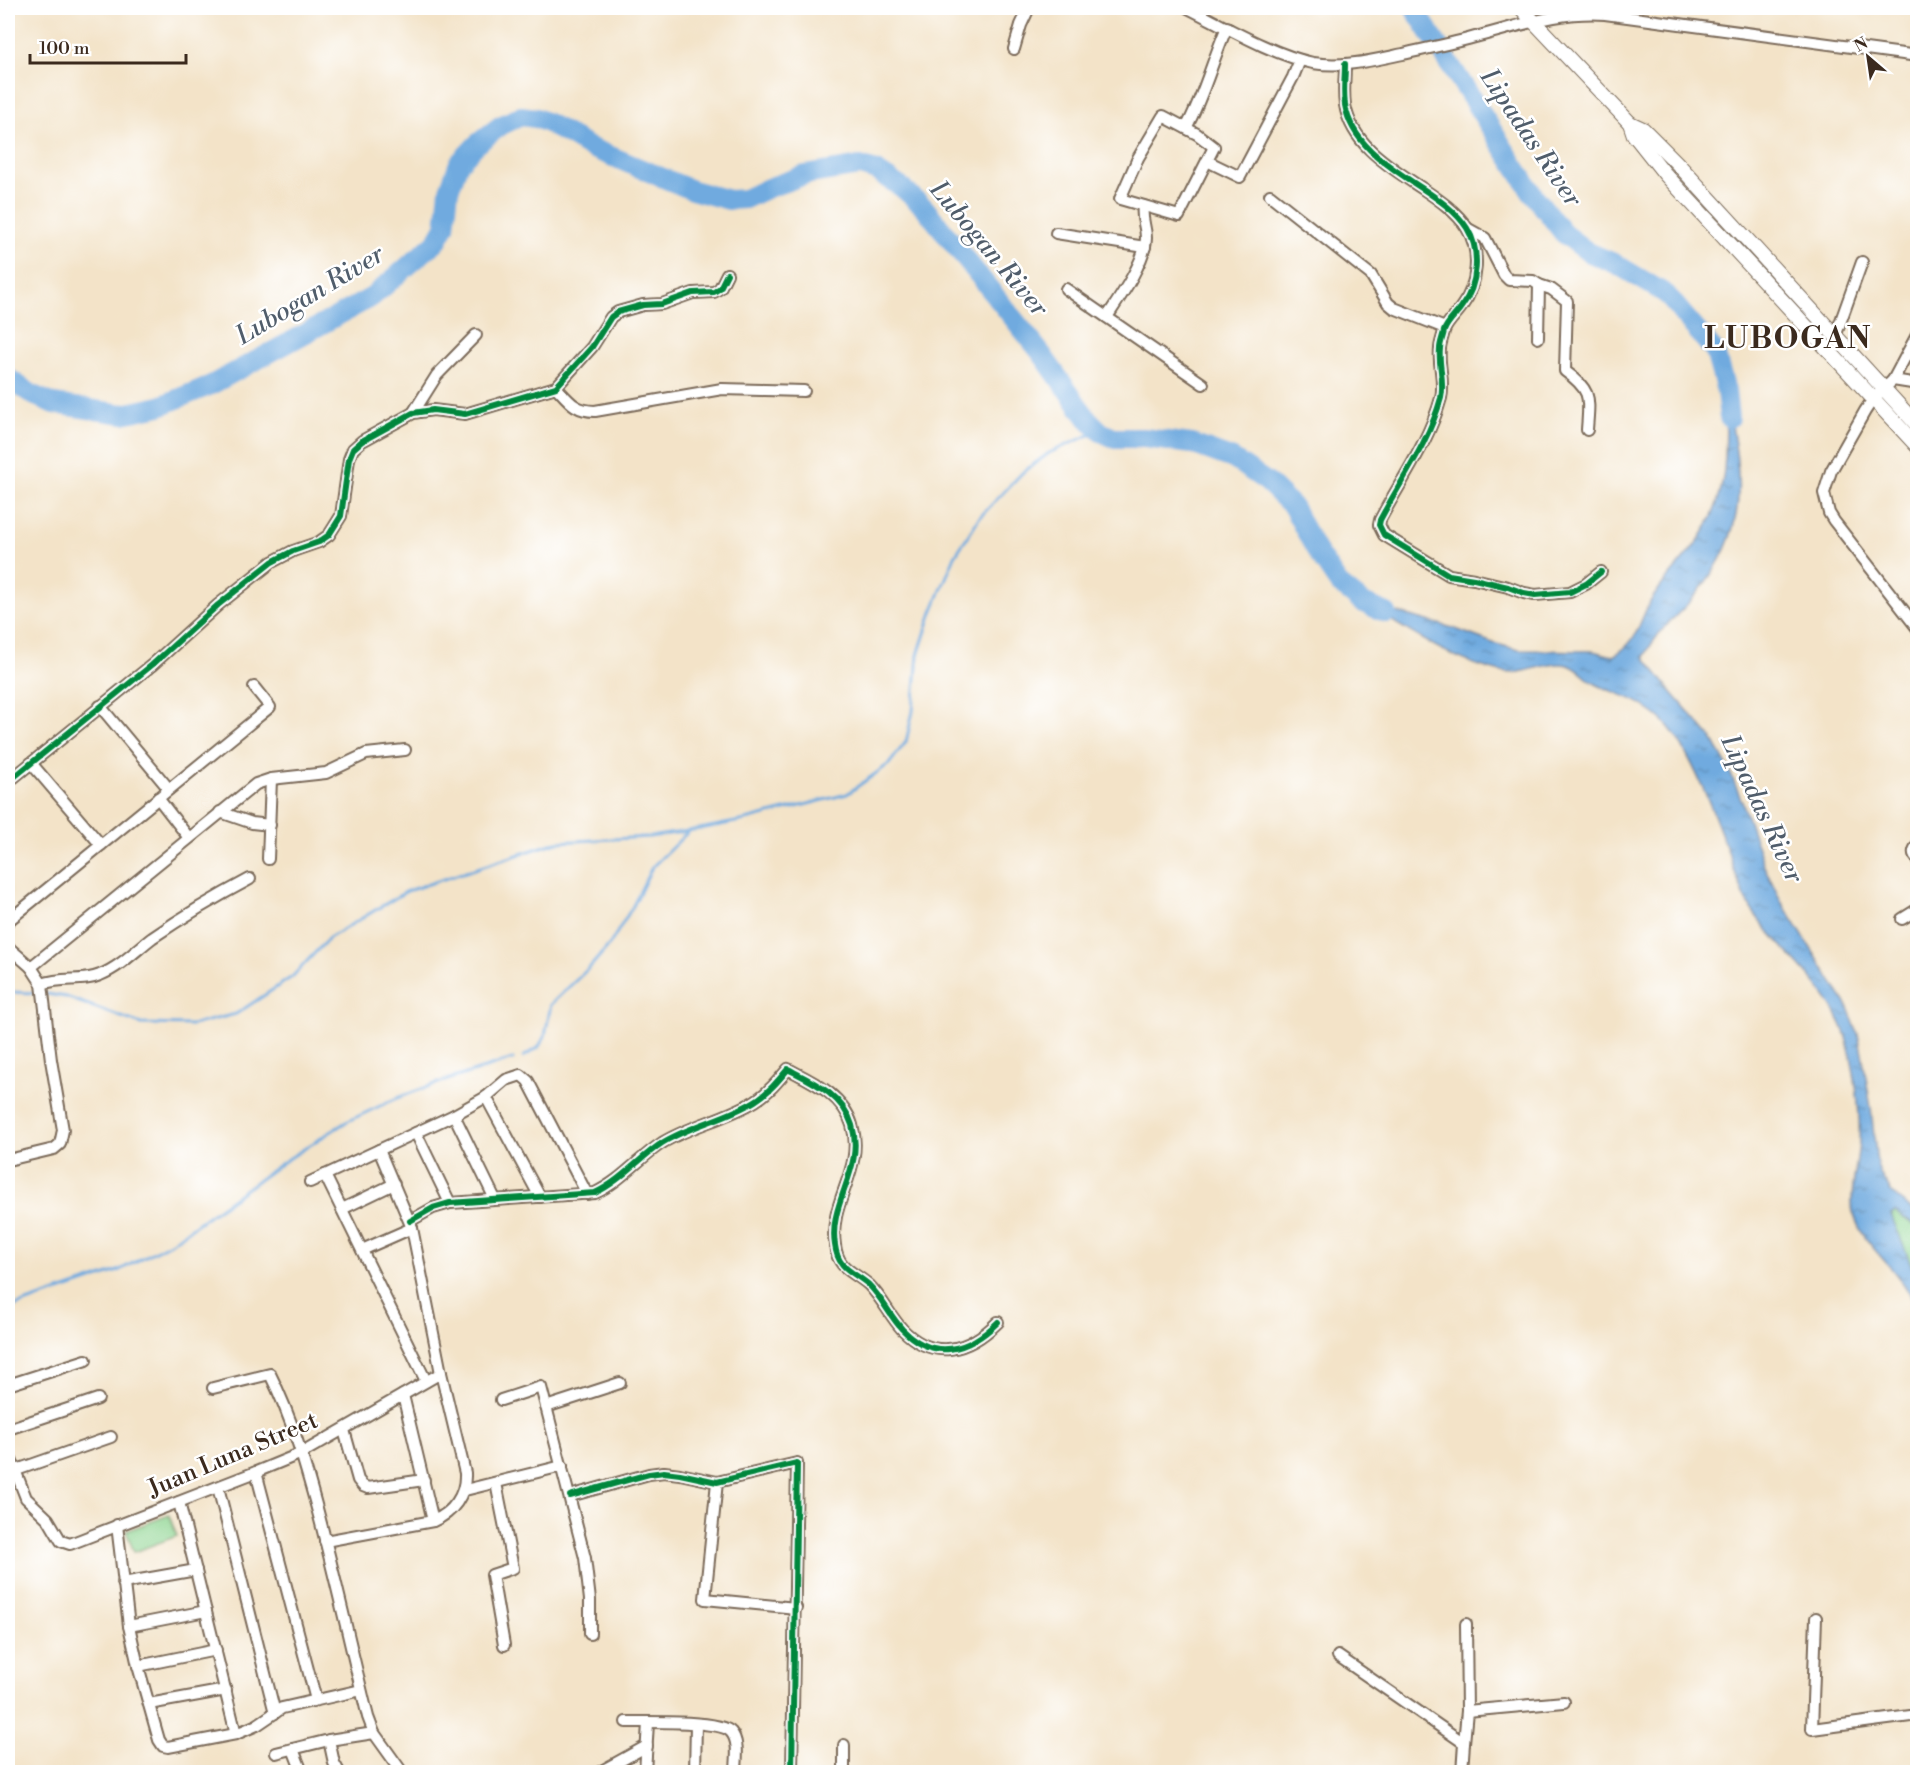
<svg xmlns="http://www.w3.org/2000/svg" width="1925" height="1780" font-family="'Libre Bodoni',serif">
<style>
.grass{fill:#8cd48f;stroke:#647f56;stroke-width:1.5}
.water{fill:url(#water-ripples);stroke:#556a7e;stroke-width:1.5}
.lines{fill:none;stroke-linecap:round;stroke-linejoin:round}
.stream{stroke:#6faadf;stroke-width:3}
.river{stroke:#6faadf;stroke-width:20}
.minor-casing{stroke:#7b6b5a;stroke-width:14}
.major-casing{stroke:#7b6b5a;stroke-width:16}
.minor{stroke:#fff;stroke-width:10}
.major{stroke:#fff;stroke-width:14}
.cycleway-casing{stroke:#fff;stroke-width:10}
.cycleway{stroke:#00873e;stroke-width:6}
.labels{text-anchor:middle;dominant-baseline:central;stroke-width:5;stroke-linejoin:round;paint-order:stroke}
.street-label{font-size:24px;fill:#3b2a1e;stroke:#fff}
.water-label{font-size:26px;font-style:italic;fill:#505d6b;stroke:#fff}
.district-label{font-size:30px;font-weight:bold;letter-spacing:1.5px;fill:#3b2a1e;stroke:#fff}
</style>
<defs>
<pattern id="water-ripples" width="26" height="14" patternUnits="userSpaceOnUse" patternTransform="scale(1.5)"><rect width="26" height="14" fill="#6faadf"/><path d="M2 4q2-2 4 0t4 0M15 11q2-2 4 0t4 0" fill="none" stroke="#5c8bb4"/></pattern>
</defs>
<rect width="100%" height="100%" fill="#fff"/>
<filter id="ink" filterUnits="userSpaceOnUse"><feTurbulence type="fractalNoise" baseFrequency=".0167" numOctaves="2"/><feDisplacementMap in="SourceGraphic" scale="12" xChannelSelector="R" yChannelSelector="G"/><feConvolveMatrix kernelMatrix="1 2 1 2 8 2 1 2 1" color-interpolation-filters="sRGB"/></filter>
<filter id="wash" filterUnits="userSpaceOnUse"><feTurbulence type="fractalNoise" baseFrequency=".008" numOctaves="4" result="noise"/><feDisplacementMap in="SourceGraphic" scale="24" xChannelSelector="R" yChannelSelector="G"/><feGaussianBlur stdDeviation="1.35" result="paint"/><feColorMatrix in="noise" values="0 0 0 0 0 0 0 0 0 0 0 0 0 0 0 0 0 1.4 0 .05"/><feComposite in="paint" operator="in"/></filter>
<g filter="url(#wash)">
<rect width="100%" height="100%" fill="#f3e3c8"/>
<!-- grass -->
<g class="grass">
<path d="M1895,1212L1917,1227V1279L1891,1217L1893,1213Z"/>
<path d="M169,1515L177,1536L134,1552L126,1531Z"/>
</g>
<!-- water -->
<path class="water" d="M1726,391C1740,472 1754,525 1697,593C1678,617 1659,627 1644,657L1669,689L1712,739L1728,767L1743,804L1764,866L1782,903L1847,1005L1858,1034L1862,1053L1871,1108L1877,1164L1880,1174L1892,1193L1917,1214V1227L1895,1212L1891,1215L1917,1279V1306C1910,1295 1903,1283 1895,1273C1878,1252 1861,1239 1853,1212C1849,1197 1858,1160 1859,1142C1861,1112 1854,1062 1845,1034C1828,984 1781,952 1752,910C1741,893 1736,874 1729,855C1716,819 1692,753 1667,725C1662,719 1654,713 1648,709C1632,696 1611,693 1594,683C1582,676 1576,664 1560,664C1541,664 1521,676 1501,672C1451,661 1406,629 1363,603L1453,628L1493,643L1519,650L1593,651L1613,656C1639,641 1637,626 1649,604C1661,582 1685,560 1700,538C1731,493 1725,444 1726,391Z"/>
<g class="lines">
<!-- stream -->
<g class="stream">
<path d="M8,992L38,993"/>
<path d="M47,994L66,997L141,1024L192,1025L236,1014L292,977L329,938L407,891L557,842L649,837L689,831L746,820L847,794L889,764L906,742L913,711L918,655L932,612L955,556L979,518L1022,473L1049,453L1087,436L1101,432"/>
<path d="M523,1057L538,1048L545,1036L551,1004L591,966L610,944L633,906L652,867L688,832"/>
<path d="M8,1313L15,1306L118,1271L172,1242L282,1163L346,1122L397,1098L441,1082L513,1059"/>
</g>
<!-- river -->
<g class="river">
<path d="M1414,8L1533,194L1563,233L1588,252L1616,264L1666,294L1715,352L1726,391L1729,418"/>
<path d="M8,378L33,395L54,404L123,414L160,406L211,385L372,297L437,241L445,227L449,190L459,163L477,144L500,126L521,116L536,118L548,123L589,147L692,190L729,200L745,199L768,188L805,175L860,166L876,171L901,187L924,207L1041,353L1087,418L1101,432L1114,438H1144L1192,444L1233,459L1267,482L1292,506L1316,550L1339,584L1363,603L1387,613"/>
</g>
</g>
</g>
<g filter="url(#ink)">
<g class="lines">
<defs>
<g id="minor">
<path d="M1188,8C1224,26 1273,55 1313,63C1343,68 1374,60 1403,54C1429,48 1454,43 1479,36C1523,25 1558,11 1605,14L1918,56"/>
<path d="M1014,49L1021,25L1029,8"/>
<path d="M1345,64C1345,78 1343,91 1345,105C1352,146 1392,168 1423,189C1438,199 1457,212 1467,228C1481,251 1478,285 1462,306C1457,314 1447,322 1444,331C1443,337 1440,343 1440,349C1438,366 1445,381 1441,398C1429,442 1401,480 1380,520L1379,525L1384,535L1449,575L1474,579L1508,587L1524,593L1535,595L1570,592L1586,584L1601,572"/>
<path d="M1163,116L1197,134L1214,147L1179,216L1120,199L1138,158Z"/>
<path d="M1186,128C1204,96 1212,61 1227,27"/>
<path d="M1207,161L1240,177L1293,77L1300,60"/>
<path d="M1270,195L1371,275L1388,303L1394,308L1445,328"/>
<path d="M1467,228L1485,238L1504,275L1509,280L1533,281L1539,285L1538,338"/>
<path d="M1056,233L1145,247"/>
<path d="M1539,285L1551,289L1567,301L1565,371C1593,391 1589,399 1587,430"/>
<path d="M1066,289L1203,384"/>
<path d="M1107,317C1119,299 1146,260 1146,238C1146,225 1141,221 1143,206"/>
<path d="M1918,333L1893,380L1873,399L1865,411L1831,471L1824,493L1829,513L1834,521L1918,629"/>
<path d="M1835,337L1862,262"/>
<path d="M1893,380L1918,384"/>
<path d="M556,387C569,401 575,411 595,411L722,389L804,391"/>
<path d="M413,413L437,375L476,335"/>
<path d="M100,706L169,789"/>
<path d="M31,763L101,845"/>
<path d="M8,782L152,665L218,605L272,562L293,551L319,542L329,535L341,516L349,459L353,449L362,441L413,413L433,410L465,414L556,387L592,347L611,317L618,312L643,305L662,304L693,293L714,292L720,288L727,274"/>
<path d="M158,798L189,838"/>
<path d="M220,812L252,823L270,825"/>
<path d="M1917,845C1913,851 1912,854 1918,859"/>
<path d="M268,859L271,779"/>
<path d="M1902,919L1918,909"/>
<path d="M8,921L270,707L254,687"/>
<path d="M8,947L31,967L42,984L51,1060L63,1130L60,1144L54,1149L8,1160"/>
<path d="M31,967L256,784L271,779L326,773L366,754L405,750"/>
<path d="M42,984C63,976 82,983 100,975C120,967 135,951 152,938C184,916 216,897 250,879"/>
<path d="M486,1097L540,1197"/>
<path d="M454,1115L495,1199"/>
<path d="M416,1133L450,1203"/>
<path d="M325,1175L426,1381"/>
<path d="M310,1182L454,1115L486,1097L506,1080L521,1075L528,1081L587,1194"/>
<path d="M342,1209L394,1184"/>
<path d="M410,1221L433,1208L450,1203L595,1193C621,1181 639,1158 662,1143C691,1125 726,1119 755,1101C768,1093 778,1081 788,1069C813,1082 843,1095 852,1125C865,1169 828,1202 835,1245C838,1270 853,1271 869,1285C882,1298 890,1316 902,1329C934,1362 969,1351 998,1322"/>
<path d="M362,1250L412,1228"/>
<path d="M8,1385L86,1360"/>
<path d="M213,1388L270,1374C292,1418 305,1464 318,1512C336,1580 351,1649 368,1717L374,1733L402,1772"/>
<path d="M403,1395L433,1521"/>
<path d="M501,1400L541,1387L585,1558L590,1600V1634"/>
<path d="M546,1407L620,1383"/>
<path d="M8,1429L98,1399"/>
<path d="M344,1430L358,1480L363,1486L368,1488L424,1480"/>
<path d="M8,1452L26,1498L48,1519L61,1541L70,1544L256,1472L302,1453L441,1373"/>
<path d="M256,1472L316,1700"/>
<path d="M8,1473L111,1437"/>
<path d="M717,1482L705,1599L796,1608"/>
<path d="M496,1483L513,1568L492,1575L504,1645"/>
<path d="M218,1487L275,1713"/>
<path d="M465,1490L562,1466"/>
<path d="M570,1496L649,1474L664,1472L680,1474L717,1482L797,1463L792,1772"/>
<path d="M179,1502L236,1734"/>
<path d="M117,1525L129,1626L138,1666L159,1740L163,1746L168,1747L236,1734L257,1725L282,1708L361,1690"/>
<path d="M325,1541L433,1521C453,1513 466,1495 465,1473L441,1373L412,1228L379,1150"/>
<path d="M123,1583L196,1570"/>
<path d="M1816,1618L1812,1729L1918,1715"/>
<path d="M129,1626L206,1611"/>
<path d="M1338,1656L1464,1743L1462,1772"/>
<path d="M138,1666L216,1650"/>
<path d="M149,1704L226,1690"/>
<path d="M1467,1711L1564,1702"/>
<path d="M626,1722C644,1722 721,1720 731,1732C740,1742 736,1761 736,1772"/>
<path d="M329,1740L334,1763L339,1772"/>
<path d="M1464,1743L1467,1711L1466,1624"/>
<path d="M844,1745V1772"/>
<path d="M293,1749L302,1772"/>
<path d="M276,1753L329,1740L374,1733"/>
<path d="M600,1772L647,1746"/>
<path d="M645,1772L648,1723"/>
<path d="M695,1772L696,1724"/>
</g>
<g id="major">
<path d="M1521,8L1630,123L1643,129L1677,163L1918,426"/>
<path d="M1630,123L1634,135L1665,174L1918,447"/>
</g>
</defs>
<!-- minor casing -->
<use href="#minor" class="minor-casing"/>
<!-- major casing -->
<use href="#major" class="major-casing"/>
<!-- minor -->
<use href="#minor" class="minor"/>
<!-- major -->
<use href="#major" class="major"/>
<defs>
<g id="cycleway">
<path d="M1345,64C1345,78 1343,91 1345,105C1352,146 1392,168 1423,189C1438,199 1457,212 1467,228C1481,251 1478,285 1462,306C1457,314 1447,322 1444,331C1443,337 1440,343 1440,349C1438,366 1445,381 1441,398C1429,442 1401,480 1380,520L1379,525L1384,535L1449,575L1474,579L1508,587L1524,593L1535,595L1570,592L1586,584L1601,572"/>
<path d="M8,782L152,665L218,605L272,562L293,551L319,542L329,535L341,516L349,459L353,449L362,441L413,413L433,410L465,414L556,387L592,347L611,317L618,312L643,305L662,304L693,293L714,292L720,288L727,274"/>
<path d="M410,1221L433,1208L450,1203L595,1193C621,1181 639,1158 662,1143C691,1125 726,1119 755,1101C768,1093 778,1081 788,1069C813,1082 843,1095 852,1125C865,1169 828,1202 835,1245C838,1270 853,1271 869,1285C882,1298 890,1316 902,1329C934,1362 969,1351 998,1322"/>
<path d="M570,1496L649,1474L664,1472L680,1474L717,1482L797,1463L792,1772"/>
</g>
</defs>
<!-- cycleway casing -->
<use href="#cycleway" class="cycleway-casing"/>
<!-- cycleway -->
<use href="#cycleway" class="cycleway"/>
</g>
</g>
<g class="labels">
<!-- street labels -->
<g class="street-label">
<text transform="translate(233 1455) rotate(-23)">Juan Luna Street</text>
</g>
<!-- water labels -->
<g class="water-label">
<text transform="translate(1531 138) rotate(56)">Lipadas River</text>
<text transform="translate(989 249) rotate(50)">Lubogan River</text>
<text transform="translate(310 295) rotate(-31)">Lubogan River</text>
<text transform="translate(1762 809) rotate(65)">Lipadas River</text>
</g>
<!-- district labels -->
<g class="district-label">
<text x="1788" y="339">LUBOGAN</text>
</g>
</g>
<!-- margin -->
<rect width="1925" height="1780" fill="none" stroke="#fff" stroke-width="30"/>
<!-- north arrow -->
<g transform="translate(1868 57) rotate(331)" stroke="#ffffff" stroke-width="4.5" paint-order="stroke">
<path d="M0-4.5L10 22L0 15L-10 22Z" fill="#3b2a1e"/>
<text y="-9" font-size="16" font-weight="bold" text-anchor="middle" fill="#3b2a1e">N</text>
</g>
<!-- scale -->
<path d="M30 54v9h156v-9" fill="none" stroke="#3b2a1e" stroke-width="3"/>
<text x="39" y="54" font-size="18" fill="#3b2a1e" stroke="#ffffff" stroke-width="4.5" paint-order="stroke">100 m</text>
</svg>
